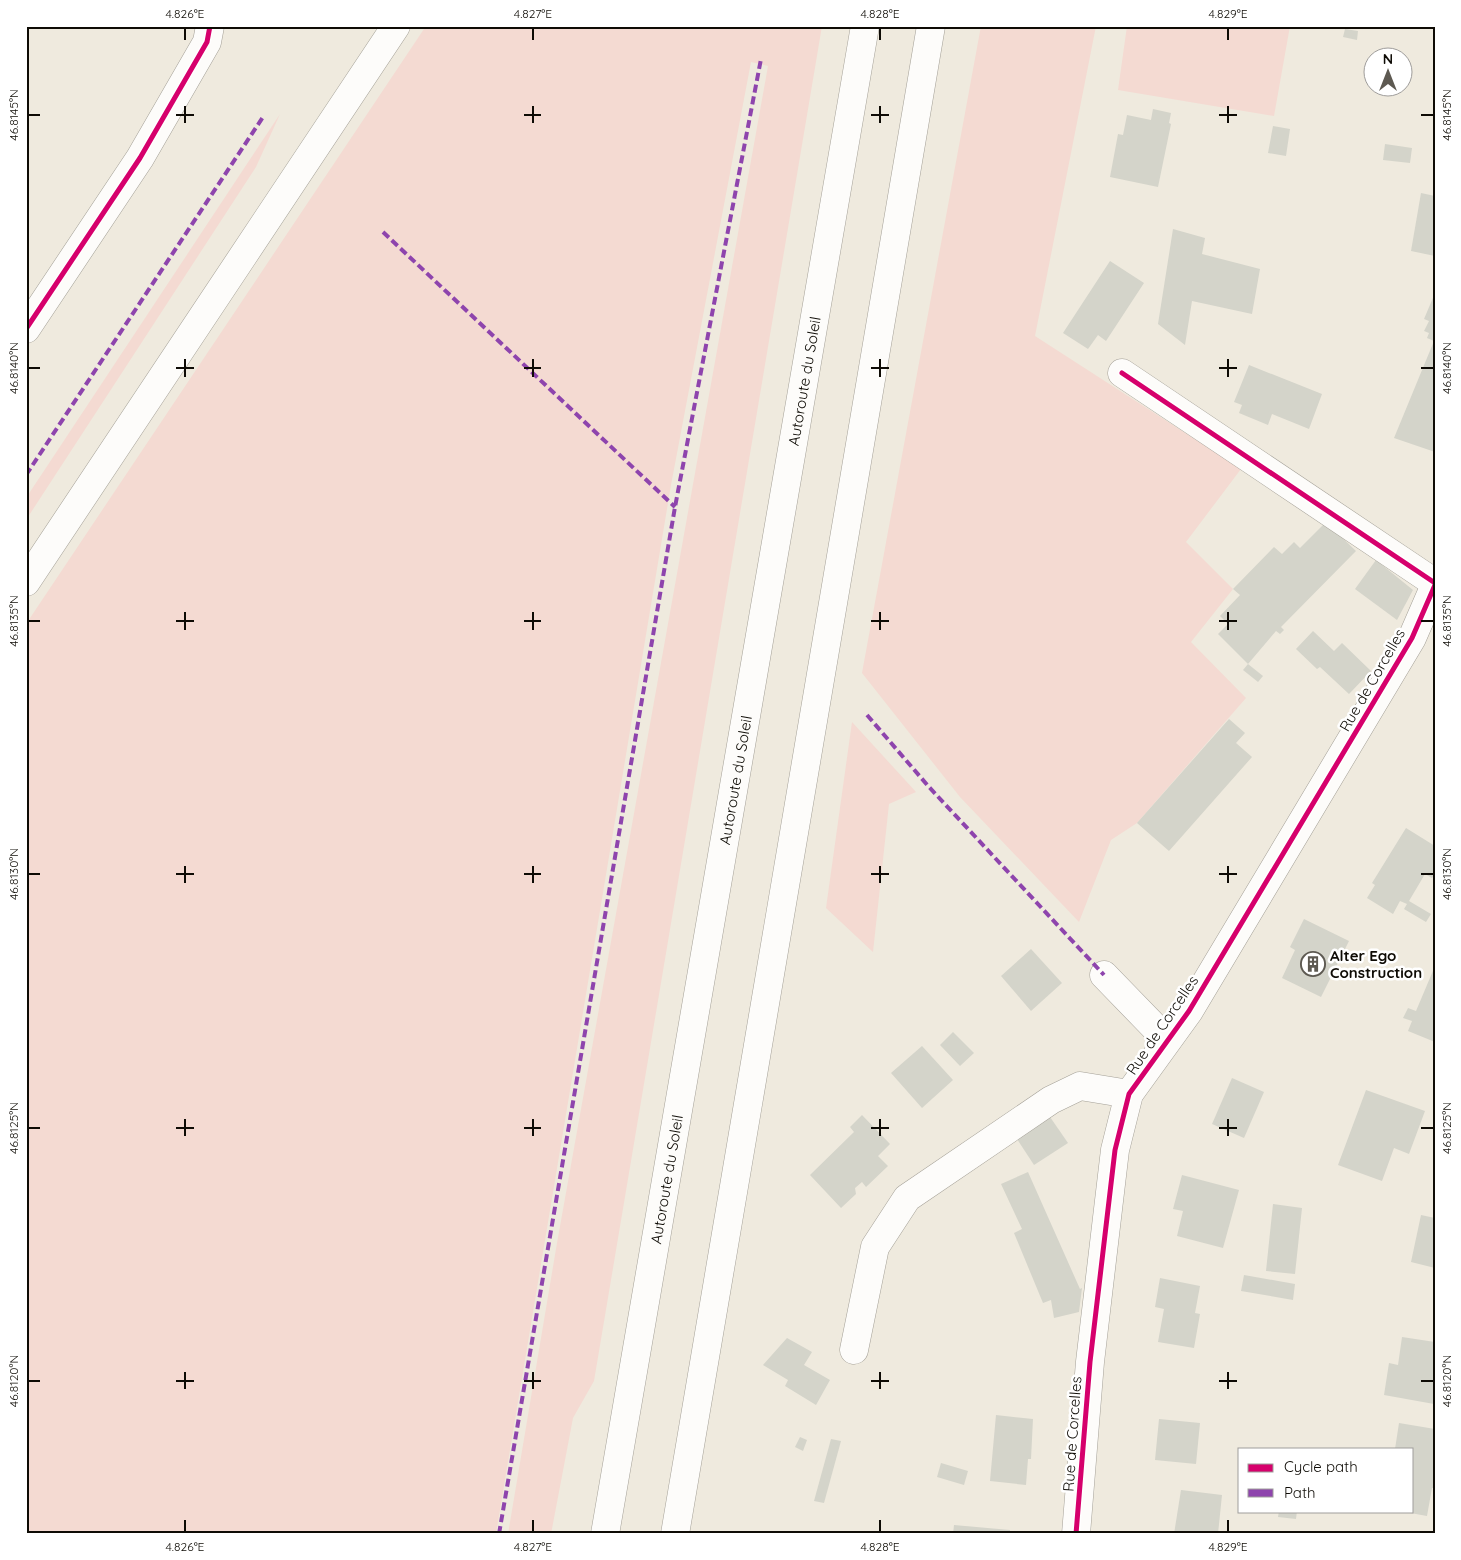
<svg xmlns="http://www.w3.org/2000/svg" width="1461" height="1560" font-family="Quicksand,sans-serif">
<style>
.green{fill:#f4dad2}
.building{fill:#d4d4ca}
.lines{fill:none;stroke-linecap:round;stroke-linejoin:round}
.minor-casing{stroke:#a4a097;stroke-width:29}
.major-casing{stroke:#a4a097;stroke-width:29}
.highway-casing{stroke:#a4a097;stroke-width:29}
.minor{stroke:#fdfcfa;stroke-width:28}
.major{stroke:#fdfcfa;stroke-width:28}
.highway{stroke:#fdfcfa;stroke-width:28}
.quiet{stroke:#8e44ad;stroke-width:4;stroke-dasharray:8 4;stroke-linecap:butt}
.cycleway-casing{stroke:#fff;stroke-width:8}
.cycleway{stroke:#d6006c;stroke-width:5}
.ticks{fill:none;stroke:#0e0b05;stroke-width:2}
.labels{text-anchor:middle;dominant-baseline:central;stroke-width:5;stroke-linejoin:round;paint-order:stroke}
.street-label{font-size:15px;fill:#0e0b05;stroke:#fff}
.poi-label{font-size:15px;font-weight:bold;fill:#0e0b05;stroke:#fff;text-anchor:start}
.neatline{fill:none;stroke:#0e0b05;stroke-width:2}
.ticks-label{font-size:12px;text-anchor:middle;fill:#0e0b05}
</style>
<rect width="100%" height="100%" fill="#efeade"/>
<!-- green -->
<g class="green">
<path d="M426,26H822L594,1381L573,1418L551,1534H508L557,1243L768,66L751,62L671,485L496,1534H26V624Z"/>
<path d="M981,26H1096L1035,336L1241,469L1186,542L1233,589L1191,642L1246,698L1137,823L1111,840L1079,922L960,797L862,673Z"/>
<path d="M1127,26H1290L1274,116L1118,90Z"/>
<path d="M280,114L256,167L26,520V498Z"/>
<path d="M852,722L916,792L889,804L873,952L826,908Z"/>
</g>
<!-- building -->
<g class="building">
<path d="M1345,29L1358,31L1357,40L1343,37Z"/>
<path d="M1153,109L1171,113L1169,123L1171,124L1158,187L1110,177L1118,134L1123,135L1127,115L1151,120Z"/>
<path d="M1273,126L1290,129L1286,156L1268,153Z"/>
<path d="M1385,144L1412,148L1410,163L1383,160Z"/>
<path d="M1421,193L1435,196V256L1411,251Z"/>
<path d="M1173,229L1205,238L1202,254L1260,269L1252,314L1192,301L1185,345L1158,324Z"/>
<path d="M1110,261L1144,283L1106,341L1098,335L1088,349L1063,333Z"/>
<path d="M1435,293V452L1394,438L1434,341L1427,338L1429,333L1424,331L1429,321L1424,319Z"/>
<path d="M1249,365L1322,394L1309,429L1272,414L1268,425L1239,413L1242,405L1234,402Z"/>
<path d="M1326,522L1356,551L1281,627L1284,630L1280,634L1276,631L1248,664L1218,634L1228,624L1220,616L1240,595L1233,589L1274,547L1282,554L1294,542L1300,548Z"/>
<path d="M1376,560L1413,590L1397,620L1355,589Z"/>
<path d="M1313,631L1334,651L1342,643L1371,671L1349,694L1320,667L1317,669L1296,649Z"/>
<path d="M1248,664L1263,676L1258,682L1243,670Z"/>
<path d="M1229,719L1245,733L1236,743L1252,757L1169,851L1137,823Z"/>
<path d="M1406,828L1435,846V873L1432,878L1425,874L1409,901L1431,914L1426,922L1404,909L1407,904L1400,901L1393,914L1367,898L1375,885L1372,883Z"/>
<path d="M1304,919L1349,941L1321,997L1282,978L1295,950L1290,947Z"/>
<path d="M1031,949L1062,983L1031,1011L1001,976Z"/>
<path d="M1435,966V1042L1408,1031L1412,1021L1403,1018L1408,1008L1416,1011Z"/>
<path d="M953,1032L974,1053L960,1066L940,1045Z"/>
<path d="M922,1046L953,1080L922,1108L891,1073Z"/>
<path d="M1232,1078L1264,1092L1244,1138L1212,1124Z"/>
<path d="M1366,1090L1425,1111L1409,1154L1394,1148L1382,1181L1338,1165Z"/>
<path d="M1048,1114L1068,1143L1034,1165L1015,1136Z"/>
<path d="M862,1115L890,1144L878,1156L888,1166L866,1187L862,1182L855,1188L856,1194L841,1208L810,1175L854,1132L850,1127Z"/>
<path d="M1028,1172L1080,1289L1082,1288L1079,1312L1054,1318L1051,1300L1043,1303L1014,1233L1022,1229L1001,1184Z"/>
<path d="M1182,1175L1239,1190L1223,1248L1177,1236L1183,1211L1173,1209Z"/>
<path d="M1273,1204L1302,1208L1295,1274L1266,1271Z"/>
<path d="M1421,1215L1435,1218V1268L1411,1262Z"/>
<path d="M1244,1275L1295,1284L1293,1300L1241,1291Z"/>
<path d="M1160,1278L1200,1286L1195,1313L1200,1314L1194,1348L1158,1342L1164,1309L1155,1307Z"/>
<path d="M1402,1337L1435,1342L1434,1404L1384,1395L1389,1363L1398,1365Z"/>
<path d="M787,1338L812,1352L804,1365L830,1380L816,1405L785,1386L788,1380L763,1365Z"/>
<path d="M996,1415L1033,1419L1031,1459H1028L1026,1485L990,1481Z"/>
<path d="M1159,1419L1200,1423L1196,1464L1155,1460Z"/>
<path d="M1399,1423L1435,1429V1488H1432L1427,1516L1405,1512L1412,1511V1449H1395Z"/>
<path d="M800,1437L807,1440L803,1451L795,1447Z"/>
<path d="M831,1439L841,1441L824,1503L814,1501Z"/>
<path d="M941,1463L968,1471L964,1485L937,1477Z"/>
<path d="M1181,1490L1222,1495L1218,1534H1174Z"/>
<path d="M1279,1511H1297L1296,1519L1278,1517Z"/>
<path d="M954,1525L1010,1530V1534H953Z"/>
</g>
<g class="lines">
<defs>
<g id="minor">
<path d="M26,329L140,158L207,42L210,26"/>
<path d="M1122,373L1435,583"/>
<path d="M1104,975L1167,1040"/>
<path d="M854,1350L875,1247L907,1198L1051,1100L1080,1086L1129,1094"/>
<path d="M1076,1534L1090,1362L1115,1150L1129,1094L1189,1011L1412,638L1435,585"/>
</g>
<path id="major" d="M26,582L396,26"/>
<g id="highway">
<path id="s1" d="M605,1534L865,26"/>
<path d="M675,1534L931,26"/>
</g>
</defs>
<!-- minor casing -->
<use href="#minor" class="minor-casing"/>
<!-- major casing -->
<use href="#major" class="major-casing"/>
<!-- highway casing -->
<use href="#highway" class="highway-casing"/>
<!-- minor -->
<use href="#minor" class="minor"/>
<!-- major -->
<use href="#major" class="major"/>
<!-- highway -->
<use href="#highway" class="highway"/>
<!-- quiet -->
<g class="quiet">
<path d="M383,232L675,507"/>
<path d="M26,475L263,117"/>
<path d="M867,715L929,787L1104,975"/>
<path d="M499,1534L675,507L761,59"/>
</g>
<defs>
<g id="cycleway">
<path d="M26,329L140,158L207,42L210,26"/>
<path d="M1122,373L1435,583"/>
<path d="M1076,1534L1090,1362L1115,1150L1129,1094L1189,1011L1412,638L1435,585"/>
</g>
</defs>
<!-- cycleway casing -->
<use href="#cycleway" class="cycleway-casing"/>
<!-- cycleway -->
<use href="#cycleway" class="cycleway"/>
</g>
<!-- ticks -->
<path class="ticks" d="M185,28V40M533,28V40M880,28V40M1228,28V40M185,106V123M533,106V123M880,106V123M1228,106V123M28,115H40M176,115H194M524,115H541M871,115H889M1219,115H1237M1421,115H1434M185,359V377M533,359V377M880,359V377M1228,359V377M28,368H40M176,368H194M524,368H541M871,368H889M1219,368H1237M1421,368H1434M185,612V630M533,612V630M880,612V630M1228,612V630M28,621H40M176,621H194M524,621H541M871,621H889M1219,621H1237M1421,621H1434M185,866V883M533,866V883M880,866V883M1228,866V883M28,874H40M176,874H194M524,874H541M871,874H889M1219,874H1237M1421,874H1434M185,1119V1136M533,1119V1136M880,1119V1136M1228,1119V1136M28,1128H40M176,1128H194M524,1128H541M871,1128H889M1219,1128H1237M1421,1128H1434M185,1372V1389M533,1372V1389M880,1372V1389M1228,1372V1389M28,1381H40M176,1381H194M524,1381H541M871,1381H889M1219,1381H1237M1421,1381H1434M185,1520V1532M533,1520V1532M880,1520V1532M1228,1520V1532"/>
<!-- icons -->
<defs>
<symbol id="building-ring" viewBox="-11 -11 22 22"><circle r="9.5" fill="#fff" stroke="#5d5951" stroke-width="1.5"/><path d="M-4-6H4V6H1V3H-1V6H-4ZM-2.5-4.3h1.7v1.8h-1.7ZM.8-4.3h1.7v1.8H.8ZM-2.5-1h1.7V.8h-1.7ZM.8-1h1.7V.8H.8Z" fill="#5d5951"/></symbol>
</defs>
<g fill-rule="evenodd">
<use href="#building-ring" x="1299" y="950" width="28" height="28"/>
</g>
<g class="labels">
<!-- street labels -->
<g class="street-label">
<text stroke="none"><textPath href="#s1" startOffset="1170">Autoroute du Soleil</textPath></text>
<text transform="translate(1372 680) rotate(-60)">Rue de Corcelles</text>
<text stroke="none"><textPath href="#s1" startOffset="765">Autoroute du Soleil</textPath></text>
<text transform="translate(1162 1025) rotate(-56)">Rue de Corcelles</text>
<text stroke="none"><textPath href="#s1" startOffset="360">Autoroute du Soleil</textPath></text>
<text transform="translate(1072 1434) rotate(-86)">Rue de Corcelles</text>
</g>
<!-- poi labels -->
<g class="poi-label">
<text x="1330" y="955">Alter Ego<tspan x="1330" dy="17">Construction</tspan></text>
</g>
</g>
<!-- border -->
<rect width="1461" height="1560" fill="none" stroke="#ffffff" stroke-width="55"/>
<!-- legend -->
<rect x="1238" y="1448" width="175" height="65" fill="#ffffff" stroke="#9f9d9b"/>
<rect x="1248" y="1464" width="25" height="8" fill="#d6006c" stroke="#9f9d9b"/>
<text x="1284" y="1472" font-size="15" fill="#0e0b05">Cycle path</text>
<rect x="1248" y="1489" width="25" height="8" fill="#8e44ad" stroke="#9f9d9b"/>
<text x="1284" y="1498" font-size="15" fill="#0e0b05">Path</text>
<!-- north arrow -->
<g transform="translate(1388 72)"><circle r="24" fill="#ffffff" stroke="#9f9d9b"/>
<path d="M0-4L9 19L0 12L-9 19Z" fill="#5d5951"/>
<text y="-8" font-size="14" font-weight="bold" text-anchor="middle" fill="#0e0b05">N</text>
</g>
<rect x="28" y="28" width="1406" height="1504" class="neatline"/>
<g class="ticks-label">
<text x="185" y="18">4.826°E</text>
<text x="533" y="18">4.827°E</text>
<text x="880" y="18">4.828°E</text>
<text x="1228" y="18">4.829°E</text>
<text transform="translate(14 115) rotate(-90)" y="4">46.8145°N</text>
<text transform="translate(1447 115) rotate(-90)" y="4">46.8145°N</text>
<text transform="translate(14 368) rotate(-90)" y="4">46.8140°N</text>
<text transform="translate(1447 368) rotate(-90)" y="4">46.8140°N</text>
<text transform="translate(14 621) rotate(-90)" y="4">46.8135°N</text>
<text transform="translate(1447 621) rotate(-90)" y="4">46.8135°N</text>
<text transform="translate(14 874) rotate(-90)" y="4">46.8130°N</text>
<text transform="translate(1447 874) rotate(-90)" y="4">46.8130°N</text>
<text transform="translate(14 1128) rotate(-90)" y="4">46.8125°N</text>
<text transform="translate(1447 1128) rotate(-90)" y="4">46.8125°N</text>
<text transform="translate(14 1381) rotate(-90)" y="4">46.8120°N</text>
<text transform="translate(1447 1381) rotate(-90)" y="4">46.8120°N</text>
<text x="185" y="1551">4.826°E</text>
<text x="533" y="1551">4.827°E</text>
<text x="880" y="1551">4.828°E</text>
<text x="1228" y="1551">4.829°E</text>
</g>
</svg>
